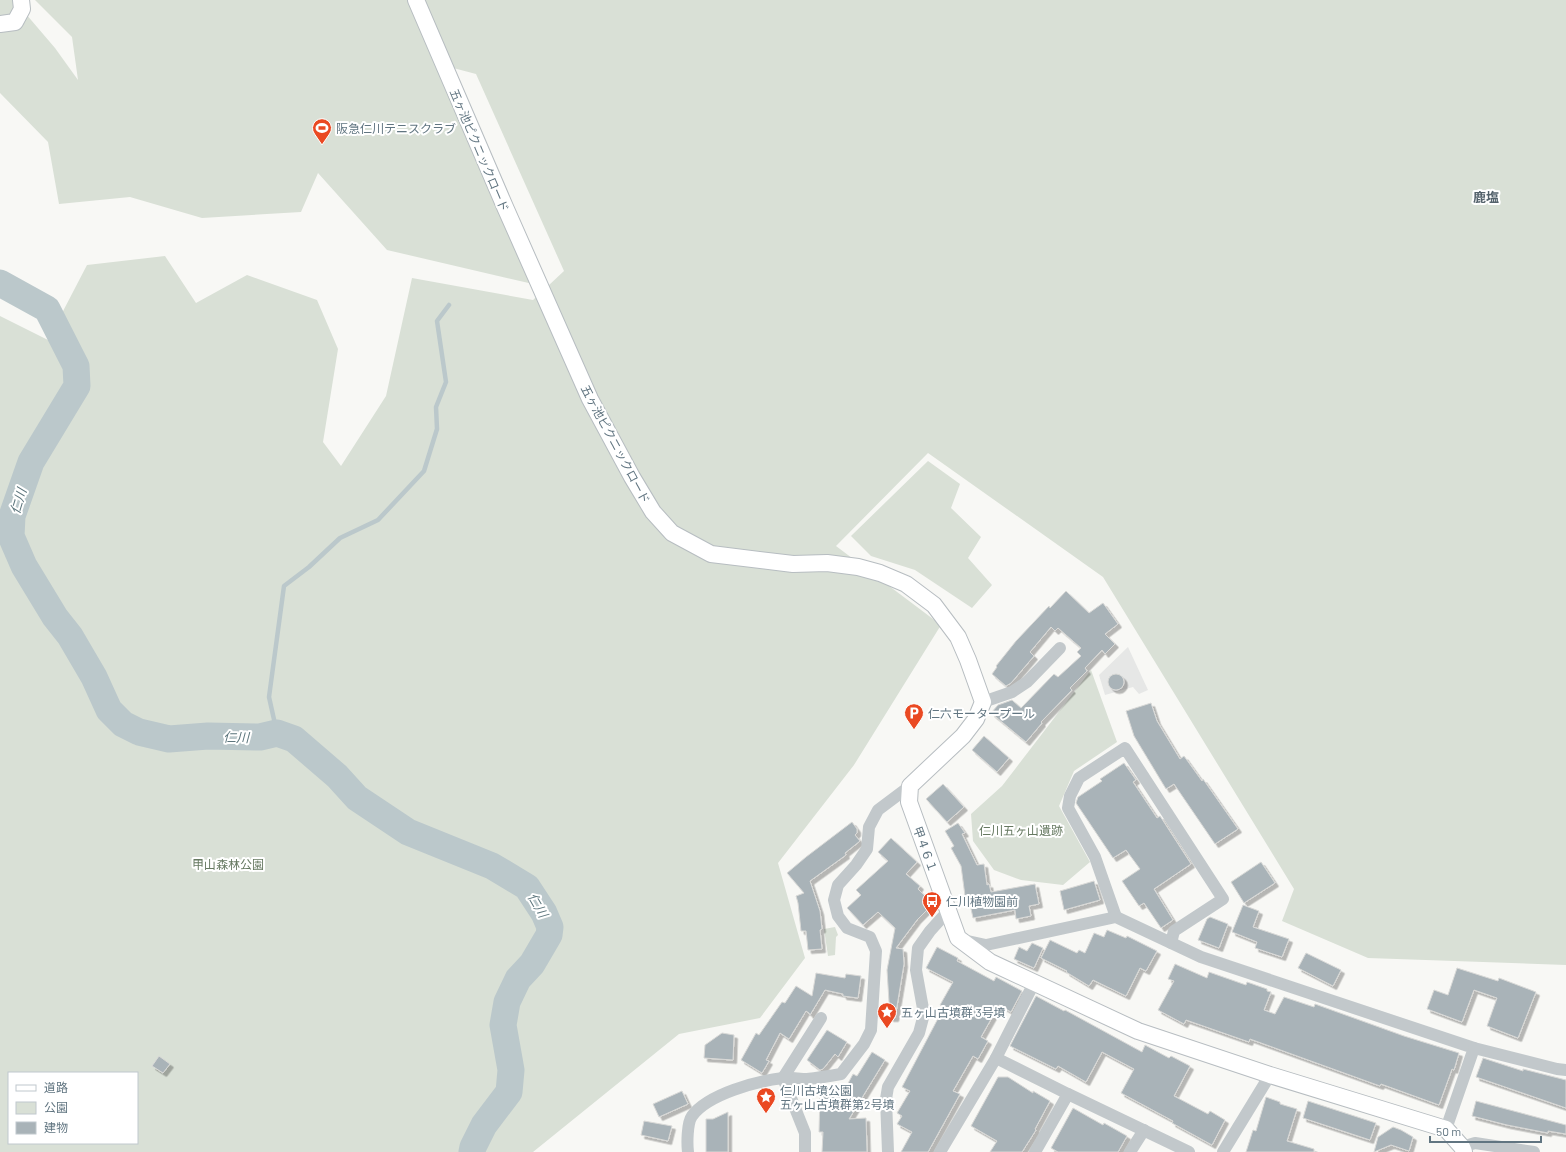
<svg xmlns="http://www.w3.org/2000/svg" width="1566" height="1152" font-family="Barlow,'Noto Sans JP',sans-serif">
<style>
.built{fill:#e6e7e6}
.green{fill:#d9e0d6;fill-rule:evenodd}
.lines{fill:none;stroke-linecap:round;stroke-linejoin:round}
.stream{stroke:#bbc8cb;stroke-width:4.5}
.river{stroke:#bbc8cb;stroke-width:27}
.building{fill:#a9b3b8;stroke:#d9d9d7;filter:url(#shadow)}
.secondary-casing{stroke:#b7bdc1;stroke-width:18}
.street{stroke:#c2c8cb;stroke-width:12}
.secondary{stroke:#fff;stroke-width:16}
.labels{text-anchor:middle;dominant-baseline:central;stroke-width:4;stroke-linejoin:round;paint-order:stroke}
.poi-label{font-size:12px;fill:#617581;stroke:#fff;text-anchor:start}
.street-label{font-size:12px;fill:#617581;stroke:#fff}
.park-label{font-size:12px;fill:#667961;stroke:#fff}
.neighbourhood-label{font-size:13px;font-weight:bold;fill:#54626c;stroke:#fff}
.water-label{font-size:13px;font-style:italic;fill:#5c757c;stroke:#fff}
</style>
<defs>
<filter id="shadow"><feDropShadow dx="3.5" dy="3.5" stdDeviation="0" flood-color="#0004"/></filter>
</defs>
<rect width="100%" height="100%" fill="#f8f8f5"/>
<!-- built -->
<path class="built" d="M1128,647L1148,690L1139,694L1133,687L1105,695L1099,675Z"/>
<!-- green -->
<g class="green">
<path d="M0,0H14L55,48L78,80L72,37L35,0H1566V965L1368,958L1282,921L1294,889L1103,577L928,453L836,546L941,625L854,765L778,863L805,958L760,1018L679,1034L533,1152H0V316L48,340L87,265L165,256L196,303L247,275L317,300L338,349L323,442L341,466L386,396L412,278L533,300L564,271L476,74L438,64L533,284L387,250L318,173L301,212L202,218L130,197L59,204L48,142L0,93ZM9,1073H137V1143H9Z"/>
<path d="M928,461L960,484L951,508L981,537L968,558L992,585L972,608L915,570L871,556L851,536Z"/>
<path d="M1091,670L1117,742L1074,771L1059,806L1090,862L1063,885L1021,880L994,870L973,841L971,814L1002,786Z"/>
<path d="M835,927L838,935L836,937L835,955L828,956L824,929Z"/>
</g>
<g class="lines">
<!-- stream -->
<path class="stream" d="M277,733L269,697L284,586L309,567L340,538L378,520L424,471L437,429L436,407L446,382L437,321L449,305"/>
<!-- river -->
<path class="river" d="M0,283L47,309L76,366L77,386L31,462L12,516L11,536L24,566L55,617L70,636L94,677L109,710L123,724L139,732L169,739L208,736L260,737L277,733L294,739L337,776L357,798L408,832L492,866L527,887L544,913L550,927L549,935L532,964L518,979L507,1002L503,1025L511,1070L509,1092L484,1125L473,1147L472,1152"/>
</g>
<!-- building -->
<g class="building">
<path d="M1066,591L1089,613L1103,603L1118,624L1105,634L1115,644L1105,654L1102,650L1085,668L1087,671L1070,688L1072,690L1041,722L1042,723L1026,742L991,713L998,705L1012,700L1021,708L1054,674L1058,677L1081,656L1077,652L1081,648L1058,628L1055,631L1051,627L1030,652L1034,656L1011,683L1006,686L992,674L997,667L996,666L1016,641L1049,606L1050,608Z"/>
<circle cx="1116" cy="682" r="8"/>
<path d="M1151,703L1157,721L1180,759L1184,756L1202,781L1203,779L1238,829L1215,844L1174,784L1166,789L1134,736L1126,711Z"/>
<path d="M984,736L1009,758L997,772L972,750Z"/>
<path d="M1124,763L1136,780L1133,782L1157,818L1160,816L1191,864L1154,889L1173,920L1161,928L1144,903L1139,906L1122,881L1140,869L1126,850L1113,858L1076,803L1078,797L1102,781L1100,779Z"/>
<path d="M943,784L964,807L947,822L926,799Z"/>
<path d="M852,822L857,829V833L855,835L860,841L845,853L846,855L810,881L820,911L822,929L820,930L822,949L808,950L806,931H801L798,903L796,896L804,893L787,873L806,857Z"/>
<path d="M958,823L965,833L962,834L977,865L984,864L987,885L989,884L991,892L1035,884L1039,904L1029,906L1031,916L1016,919L1015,910L973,918L968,895L965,896L961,866L951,848L954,846L945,831Z"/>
<path d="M891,838L917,862L906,874L920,886L918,889L933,904L917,920L896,948L903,949L904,964L895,1018H890L887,970L895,928L878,912L863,925L847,908L861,895L856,890L888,861L878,852Z"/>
<path d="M1261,862L1275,883L1244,903L1231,882Z"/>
<path d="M1094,881L1100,900L1064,910L1060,891Z"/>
<path d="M1243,905L1259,911L1253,927L1289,939L1282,957L1255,948L1257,942L1232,932Z"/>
<path d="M1210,917L1228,924L1219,948L1198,940L1207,919Z"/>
<path d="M1107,930L1126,938L1127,936L1157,951L1146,971L1140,968L1126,996L1093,980L1089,986L1066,972L1067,971L1041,958L1050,940L1077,953L1079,950L1085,953L1094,933L1104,937Z"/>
<path d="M1032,943L1043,948L1034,968L1014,959L1019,947L1027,951Z"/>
<path d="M937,947L958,958L957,961L994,981L996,977L1022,991L1011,1012L999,1005L981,1037L988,1041L978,1059L973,1056L953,1091L960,1094L928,1152H901L912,1132L897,1124L902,1116L897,1113L910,1091L902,1087L944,1007L940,1005L953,982L926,968Z"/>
<path d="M1306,953L1341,970L1333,986L1298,968Z"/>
<path d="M1175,964L1207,978L1209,972L1246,985L1247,982L1267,989V991L1271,992L1264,1010L1275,1014L1284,997L1314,1007L1315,1004L1404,1036L1459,1053L1454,1070L1452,1069L1439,1105L1381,1084L1380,1086L1250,1039L1249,1042L1186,1020L1184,1024L1158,1010L1174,981L1168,979Z"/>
<path d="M1457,968L1498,981L1499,978L1536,992L1518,1038L1487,1026L1497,998L1474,990L1462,1022L1427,1009L1434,990L1448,995Z"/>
<path d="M816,973L845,978L846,974L861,976L858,998L843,996V994L825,990L810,1015L809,1013L806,1011L789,1039L780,1033L766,1060L769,1061L762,1073L741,1060L756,1033L759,1035L782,1002L785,1003L796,986L812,996Z"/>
<path d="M1036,996L1064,1011L1065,1010L1142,1052L1145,1045L1169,1058L1171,1056L1190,1066L1174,1096L1208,1114L1210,1111L1225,1120L1212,1145L1172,1123L1173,1121L1121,1093L1134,1069L1102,1052L1086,1082L1058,1066L1056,1069L1010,1046Z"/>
<path d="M827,1030L847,1042L838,1057L835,1054L823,1069L820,1070L807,1060Z"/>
<path d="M722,1033L734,1035L733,1060L704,1058L705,1045Z"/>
<path d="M872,1052L885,1060L849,1119L866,1118L867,1152H822L823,1132H819L820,1091L850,1092L845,1089L853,1074L857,1076Z"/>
<path d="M159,1056L170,1064L163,1073L152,1066Z"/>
<path d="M1483,1058L1523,1071V1069L1566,1080V1108L1476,1077Z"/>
<path d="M998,1077H1008L1033,1093V1091L1050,1101L1035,1129L1036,1130L1022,1152H990L997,1141L971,1126Z"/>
<path d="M682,1091L688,1104L659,1117L653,1104Z"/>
<path d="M1266,1097L1280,1102V1104L1297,1109L1287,1141L1314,1149V1152H1246L1253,1130L1256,1131Z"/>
<path d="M1308,1101L1376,1123L1370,1140L1303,1118Z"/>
<path d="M1476,1101L1566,1125V1134L1548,1131V1133L1507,1125L1472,1116Z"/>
<path d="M1073,1108L1103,1125L1104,1123L1127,1136L1118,1152H1058L1051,1148Z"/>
<path d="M728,1112V1152H706V1119H713Z"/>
<path d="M644,1121L672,1126L668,1141L641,1135Z"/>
<path d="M1393,1127L1401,1130L1413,1137L1409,1151L1391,1145L1374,1152L1378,1137Z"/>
</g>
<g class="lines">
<defs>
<g id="secondary">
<path d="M416,0L505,207L590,399L632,477L653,512L672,533L711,554L793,564L827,563L858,567L880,573L906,584L934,605L958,637L968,660L983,702L976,719L963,736L910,786L909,802L958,938L990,962L1138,1031L1270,1075L1446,1129L1462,1147L1464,1152"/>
<path d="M0,24L15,22L22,9L21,0"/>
</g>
</defs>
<!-- secondary casing -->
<use href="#secondary" class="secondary-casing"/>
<!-- street -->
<g class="street">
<path d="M983,702L1012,692L1027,682L1060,648"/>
<path d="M1116,917L1095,857L1068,808L1070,796L1079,778L1125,748L1223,899L1174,931L1171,943"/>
<path d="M963,940L986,945L1116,917L1201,957L1474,1048L1446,1129"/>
<path d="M1474,1048L1557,1069L1566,1070"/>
<path d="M996,1058L1068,1094"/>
<path d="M1462,1147L1475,1143L1534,1152"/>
<path d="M688,1152C687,1144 687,1123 692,1116C708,1094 757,1081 783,1078C791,1077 799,1079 807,1079C818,1078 830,1076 841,1074L864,1044L871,1030L876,951L870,937L847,928L838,916L834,900L838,885L856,865L867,849L869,827L878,810L910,786"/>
<path d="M805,1152V1133L783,1078L821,1018"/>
<path d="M888,1152L886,1099L888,1087L919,1033L924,1014L916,970L918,948L930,931L948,911"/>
<path d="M940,1152L996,1058L1034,983"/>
<path d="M1035,1152L1068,1094L1189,1152"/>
<path d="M1130,1152L1144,1130"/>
<path d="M1223,1152L1270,1075"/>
</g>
<!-- secondary -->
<use href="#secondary" class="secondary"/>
</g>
<!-- icons -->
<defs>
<symbol id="stadium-pin" viewBox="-11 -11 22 30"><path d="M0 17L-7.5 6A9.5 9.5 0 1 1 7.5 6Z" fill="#ea4922" stroke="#fff"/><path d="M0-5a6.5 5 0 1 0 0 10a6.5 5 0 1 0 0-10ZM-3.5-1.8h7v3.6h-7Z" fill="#fff"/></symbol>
<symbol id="parking-pin" viewBox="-11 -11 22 30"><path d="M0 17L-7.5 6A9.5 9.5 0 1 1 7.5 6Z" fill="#ea4922" stroke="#fff"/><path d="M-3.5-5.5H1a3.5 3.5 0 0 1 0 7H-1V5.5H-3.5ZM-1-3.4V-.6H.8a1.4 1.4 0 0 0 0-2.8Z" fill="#fff"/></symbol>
<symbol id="bus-pin" viewBox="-11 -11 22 30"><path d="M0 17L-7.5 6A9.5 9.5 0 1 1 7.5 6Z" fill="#ea4922" stroke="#fff"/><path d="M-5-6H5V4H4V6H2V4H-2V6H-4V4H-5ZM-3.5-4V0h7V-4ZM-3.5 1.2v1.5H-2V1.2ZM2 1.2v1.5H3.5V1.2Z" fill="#fff"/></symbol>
<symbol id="sight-pin" viewBox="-11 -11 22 30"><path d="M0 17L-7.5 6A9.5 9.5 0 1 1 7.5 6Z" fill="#ea4922" stroke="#fff"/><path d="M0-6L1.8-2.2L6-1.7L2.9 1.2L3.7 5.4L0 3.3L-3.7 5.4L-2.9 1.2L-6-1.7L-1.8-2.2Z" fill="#fff"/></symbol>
</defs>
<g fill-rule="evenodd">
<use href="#stadium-pin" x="311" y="117" width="22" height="30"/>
<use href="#parking-pin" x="903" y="702" width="22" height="30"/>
<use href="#bus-pin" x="921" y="890" width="22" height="30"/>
<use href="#sight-pin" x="876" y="1001" width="22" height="30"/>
<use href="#sight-pin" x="755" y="1086" width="22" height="30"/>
</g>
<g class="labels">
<!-- poi labels -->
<g class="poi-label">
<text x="336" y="128">阪急仁川テニスクラブ</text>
<text x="928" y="713">仁六モータープール</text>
<text x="946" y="901">仁川植物園前</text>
<text x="901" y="1012">五ヶ山古墳群 3号墳</text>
<text x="780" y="1090">仁川古墳公園<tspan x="780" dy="14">五ヶ山古墳群第2号墳</tspan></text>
</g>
<!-- street labels -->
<g class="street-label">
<text transform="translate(480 150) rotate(67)">五ヶ池ピクニックロード</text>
<text transform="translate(616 444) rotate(62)">五ヶ池ピクニックロード</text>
<text transform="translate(926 849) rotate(70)">甲４６１</text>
</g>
<!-- park labels -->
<g class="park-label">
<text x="1021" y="830">仁川五ヶ山遺跡</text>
<text x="228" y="864">甲山森林公園</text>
</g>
<!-- neighbourhood labels -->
<g class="neighbourhood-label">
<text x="1486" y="197">鹿塩</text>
</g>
<!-- water labels -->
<g class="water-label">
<text transform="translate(18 501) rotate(-73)">仁川</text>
<text transform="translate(236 737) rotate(1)">仁川</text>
<text transform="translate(538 905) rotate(60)">仁川</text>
</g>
</g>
<!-- legend -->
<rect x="8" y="1072" width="130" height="72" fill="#ffffff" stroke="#c0c8cd"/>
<rect x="16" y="1085" width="20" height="6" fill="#ffffff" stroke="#c0c8cd"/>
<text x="44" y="1092" font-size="12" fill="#617581">道路</text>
<rect x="16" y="1102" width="20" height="12" fill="#d9e0d6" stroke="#c0c8cd"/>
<text x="44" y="1112" font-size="12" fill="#617581">公園</text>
<rect x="16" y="1122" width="20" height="12" fill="#a9b3b8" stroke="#c0c8cd"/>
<text x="44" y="1132" font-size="12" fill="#617581">建物</text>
<!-- scale -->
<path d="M1430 1136v6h111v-6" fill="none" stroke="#617581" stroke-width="2"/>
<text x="1436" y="1136" font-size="12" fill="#617581" stroke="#ffffff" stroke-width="3" paint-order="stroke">50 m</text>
</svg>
